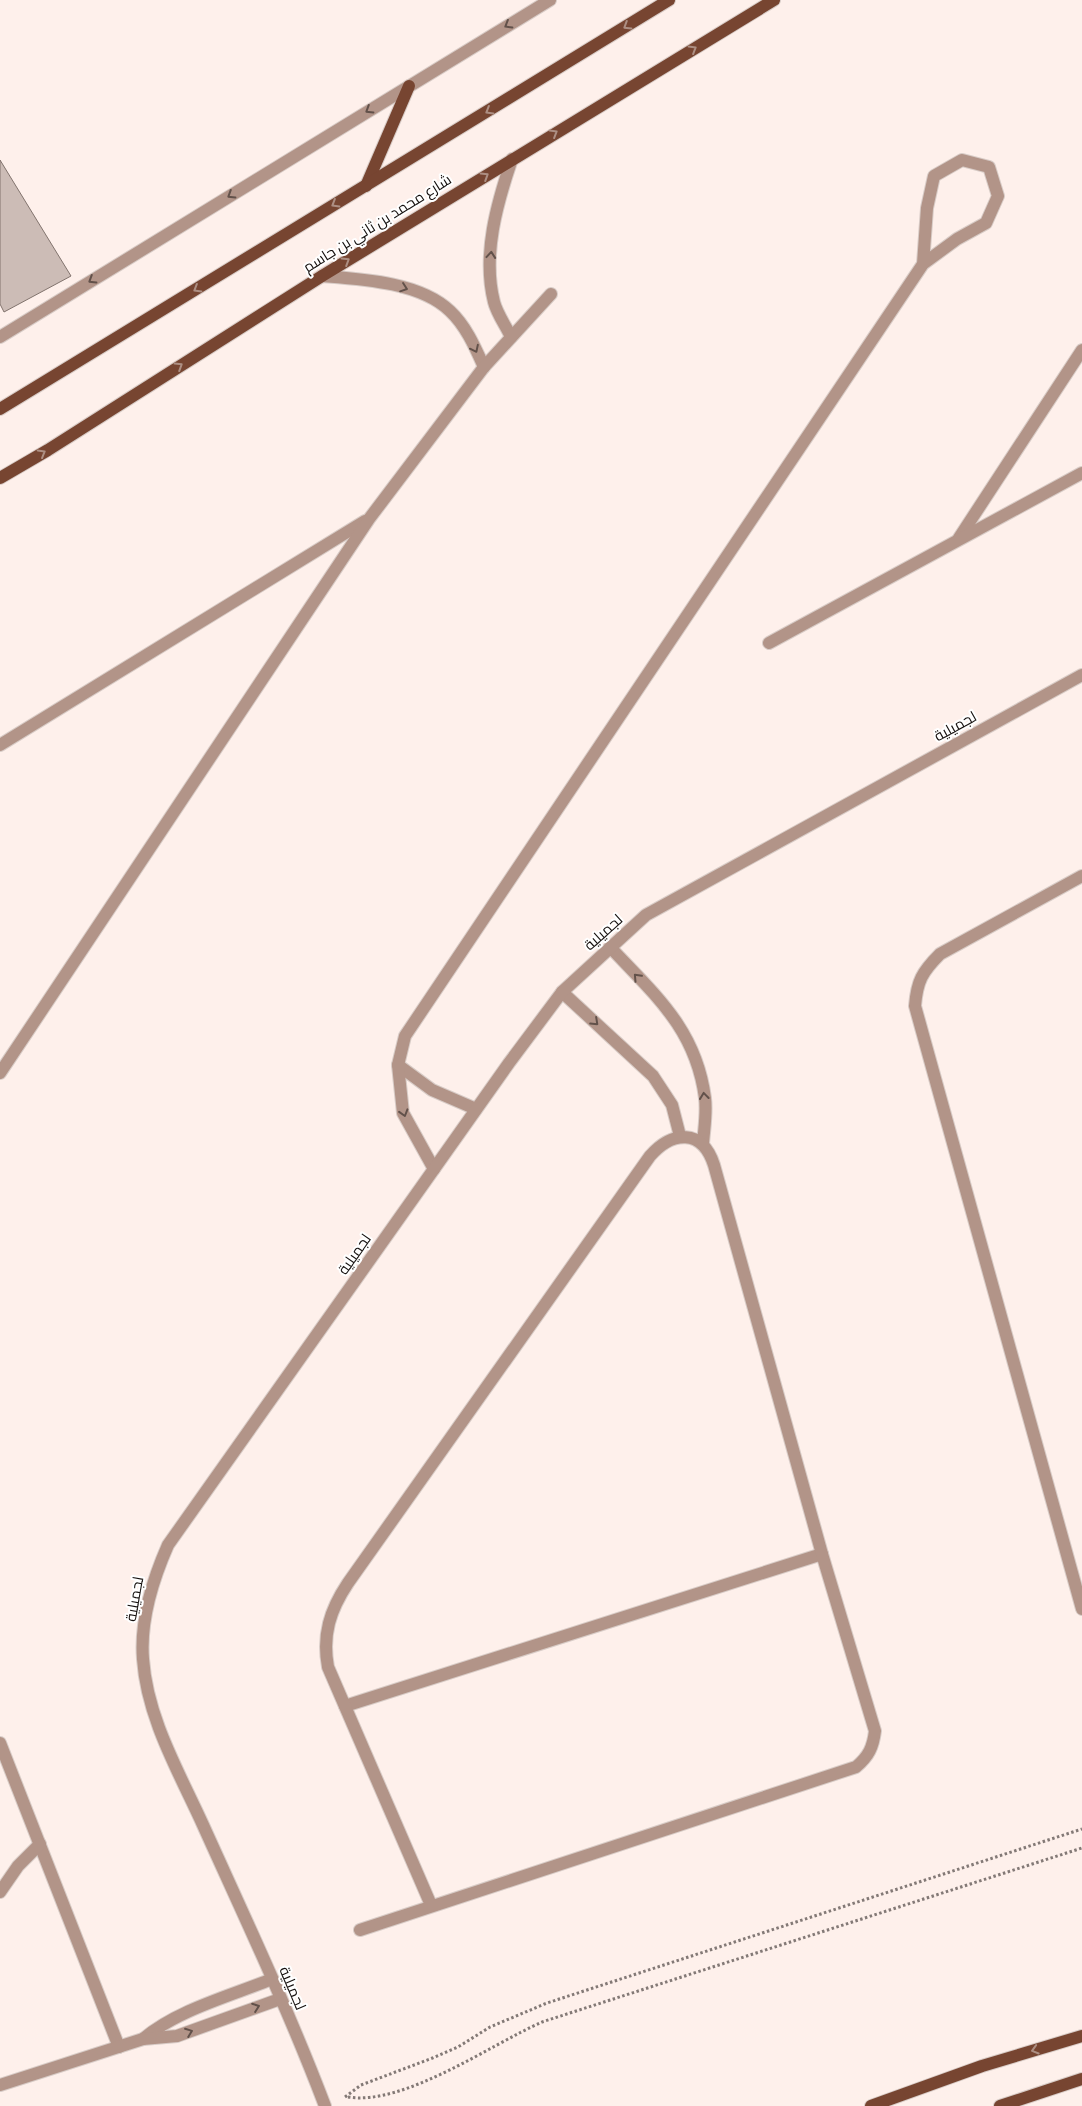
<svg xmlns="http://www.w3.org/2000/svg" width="1082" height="2106" font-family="'PT Sans Narrow',Cairo,sans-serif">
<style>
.building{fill:#ccbcb6;stroke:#81736d}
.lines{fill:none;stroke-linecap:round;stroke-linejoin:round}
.minor-casing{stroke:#d8ccc7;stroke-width:14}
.major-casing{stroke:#d8ccc7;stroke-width:14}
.path{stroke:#837976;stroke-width:3;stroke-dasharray:2.5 2.5;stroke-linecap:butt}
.minor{stroke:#b29488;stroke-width:12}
.major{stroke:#774531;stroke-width:12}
.oneway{stroke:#62514a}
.oneway2{stroke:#ad8f83}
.labels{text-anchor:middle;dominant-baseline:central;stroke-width:4;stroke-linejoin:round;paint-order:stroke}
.street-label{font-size:15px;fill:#130e0c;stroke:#fff}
</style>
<rect width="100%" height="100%" fill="#fef0eb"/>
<!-- building -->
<path class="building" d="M0,160L71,276L4,312L0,304Z"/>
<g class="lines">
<defs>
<g id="minor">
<path d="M322,276C361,279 420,282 450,311C466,326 475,347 484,367"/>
<path d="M0,337L550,0"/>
<path d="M511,337C506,326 497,314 494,302C482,255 497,203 512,159"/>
<path d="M959,538L1082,350"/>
<path d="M769,643L1082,473"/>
<path d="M0,745L365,521"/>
<path d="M1082,876L940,954C922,972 917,981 915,1006L1082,1609"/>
<path d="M610,947C655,995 696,1029 705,1098C707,1113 704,1129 703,1144"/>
<path d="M562,992L653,1076L672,1105L680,1136"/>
<path d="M398,1065L432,1090L476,1109"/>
<path d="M0,1073L369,519L484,367L551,294"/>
<path d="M434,1169L403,1113L398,1065L405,1036L923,264L957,239L986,223L998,196L989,167L962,160L934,176L927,208L923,264"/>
<path d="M345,1706L822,1554"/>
<path d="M0,1743L119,2047"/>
<path d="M0,1892L18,1866L40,1844"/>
<path d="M360,1930L856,1767C869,1756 873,1747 875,1731L822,1554L714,1165C702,1128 672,1131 650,1156L348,1583C330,1610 322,1635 328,1667L431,1905"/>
<path d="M143,2039C177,2010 230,1996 272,1979"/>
<path d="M0,2085L143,2039L177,2036L280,1999"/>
<path d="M325,2106C289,2011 245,1918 203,1825C179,1772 147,1718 143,1659C140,1621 153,1579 168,1545L509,1063L562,992L646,915L1082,675"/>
</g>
<g id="major">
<path d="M366,186L409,86"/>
<path d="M0,409L669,0"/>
<path d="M0,478L48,450L322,276L774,0"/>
<path d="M871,2106L982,2066L1082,2036"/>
<path d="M1000,2106L1082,2079"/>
</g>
</defs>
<!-- minor casing -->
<use href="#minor" class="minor-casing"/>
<!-- major casing -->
<use href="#major" class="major-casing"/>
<!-- path -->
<g class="path">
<path d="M345,2097L361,2085L430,2059L458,2047L490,2027L547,2003L1082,1829"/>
<path d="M348,2097C404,2106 490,2045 542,2022L1082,1848"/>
</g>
<!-- minor -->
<use href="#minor" class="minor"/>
<!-- major -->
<use href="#major" class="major"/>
</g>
<!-- one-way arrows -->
<defs><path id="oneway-chevron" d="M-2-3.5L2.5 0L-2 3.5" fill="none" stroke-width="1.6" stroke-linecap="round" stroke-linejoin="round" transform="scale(1.25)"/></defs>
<g class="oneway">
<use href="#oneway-chevron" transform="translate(508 25) rotate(149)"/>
<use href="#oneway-chevron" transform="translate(369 110) rotate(148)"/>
<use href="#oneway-chevron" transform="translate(231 195) rotate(148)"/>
<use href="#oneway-chevron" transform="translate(491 255) rotate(-85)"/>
<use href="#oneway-chevron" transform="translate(92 280) rotate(148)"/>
<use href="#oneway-chevron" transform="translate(404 288) rotate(19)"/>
<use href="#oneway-chevron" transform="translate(475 349) rotate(64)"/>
<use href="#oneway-chevron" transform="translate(637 977) rotate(-133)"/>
<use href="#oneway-chevron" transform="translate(595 1022) rotate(43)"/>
<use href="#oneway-chevron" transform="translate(704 1096) rotate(-97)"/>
<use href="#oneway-chevron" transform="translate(404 1113) rotate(73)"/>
<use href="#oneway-chevron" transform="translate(256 2007) rotate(-20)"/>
<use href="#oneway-chevron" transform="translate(189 2032) rotate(-21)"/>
</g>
<g class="oneway2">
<use href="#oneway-chevron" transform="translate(627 26) rotate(148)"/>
<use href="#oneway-chevron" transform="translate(693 49) rotate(-31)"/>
<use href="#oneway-chevron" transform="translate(489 111) rotate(149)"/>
<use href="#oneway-chevron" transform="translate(554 133) rotate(-31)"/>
<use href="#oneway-chevron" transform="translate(485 176) rotate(-32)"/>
<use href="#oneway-chevron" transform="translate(335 204) rotate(149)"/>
<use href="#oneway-chevron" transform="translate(346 261) rotate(-32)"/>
<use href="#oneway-chevron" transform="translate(197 289) rotate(149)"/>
<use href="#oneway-chevron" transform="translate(179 366) rotate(-32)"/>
<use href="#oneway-chevron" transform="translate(42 453) rotate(-30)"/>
<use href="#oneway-chevron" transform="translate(1035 2050) rotate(163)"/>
</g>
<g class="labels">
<!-- street labels -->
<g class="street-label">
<text transform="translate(377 223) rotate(-32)">شارع محمد بن ثاني بن جاسم</text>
<text transform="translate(955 726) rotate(-29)">لجميلية</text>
<text transform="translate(603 932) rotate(-42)">لجميلية</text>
<text transform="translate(354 1254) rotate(-55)">لجميلية</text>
<text transform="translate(134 1599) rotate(-80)">لجميلية</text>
<text transform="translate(293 1988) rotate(67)">لجميلية</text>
</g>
</g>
</svg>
